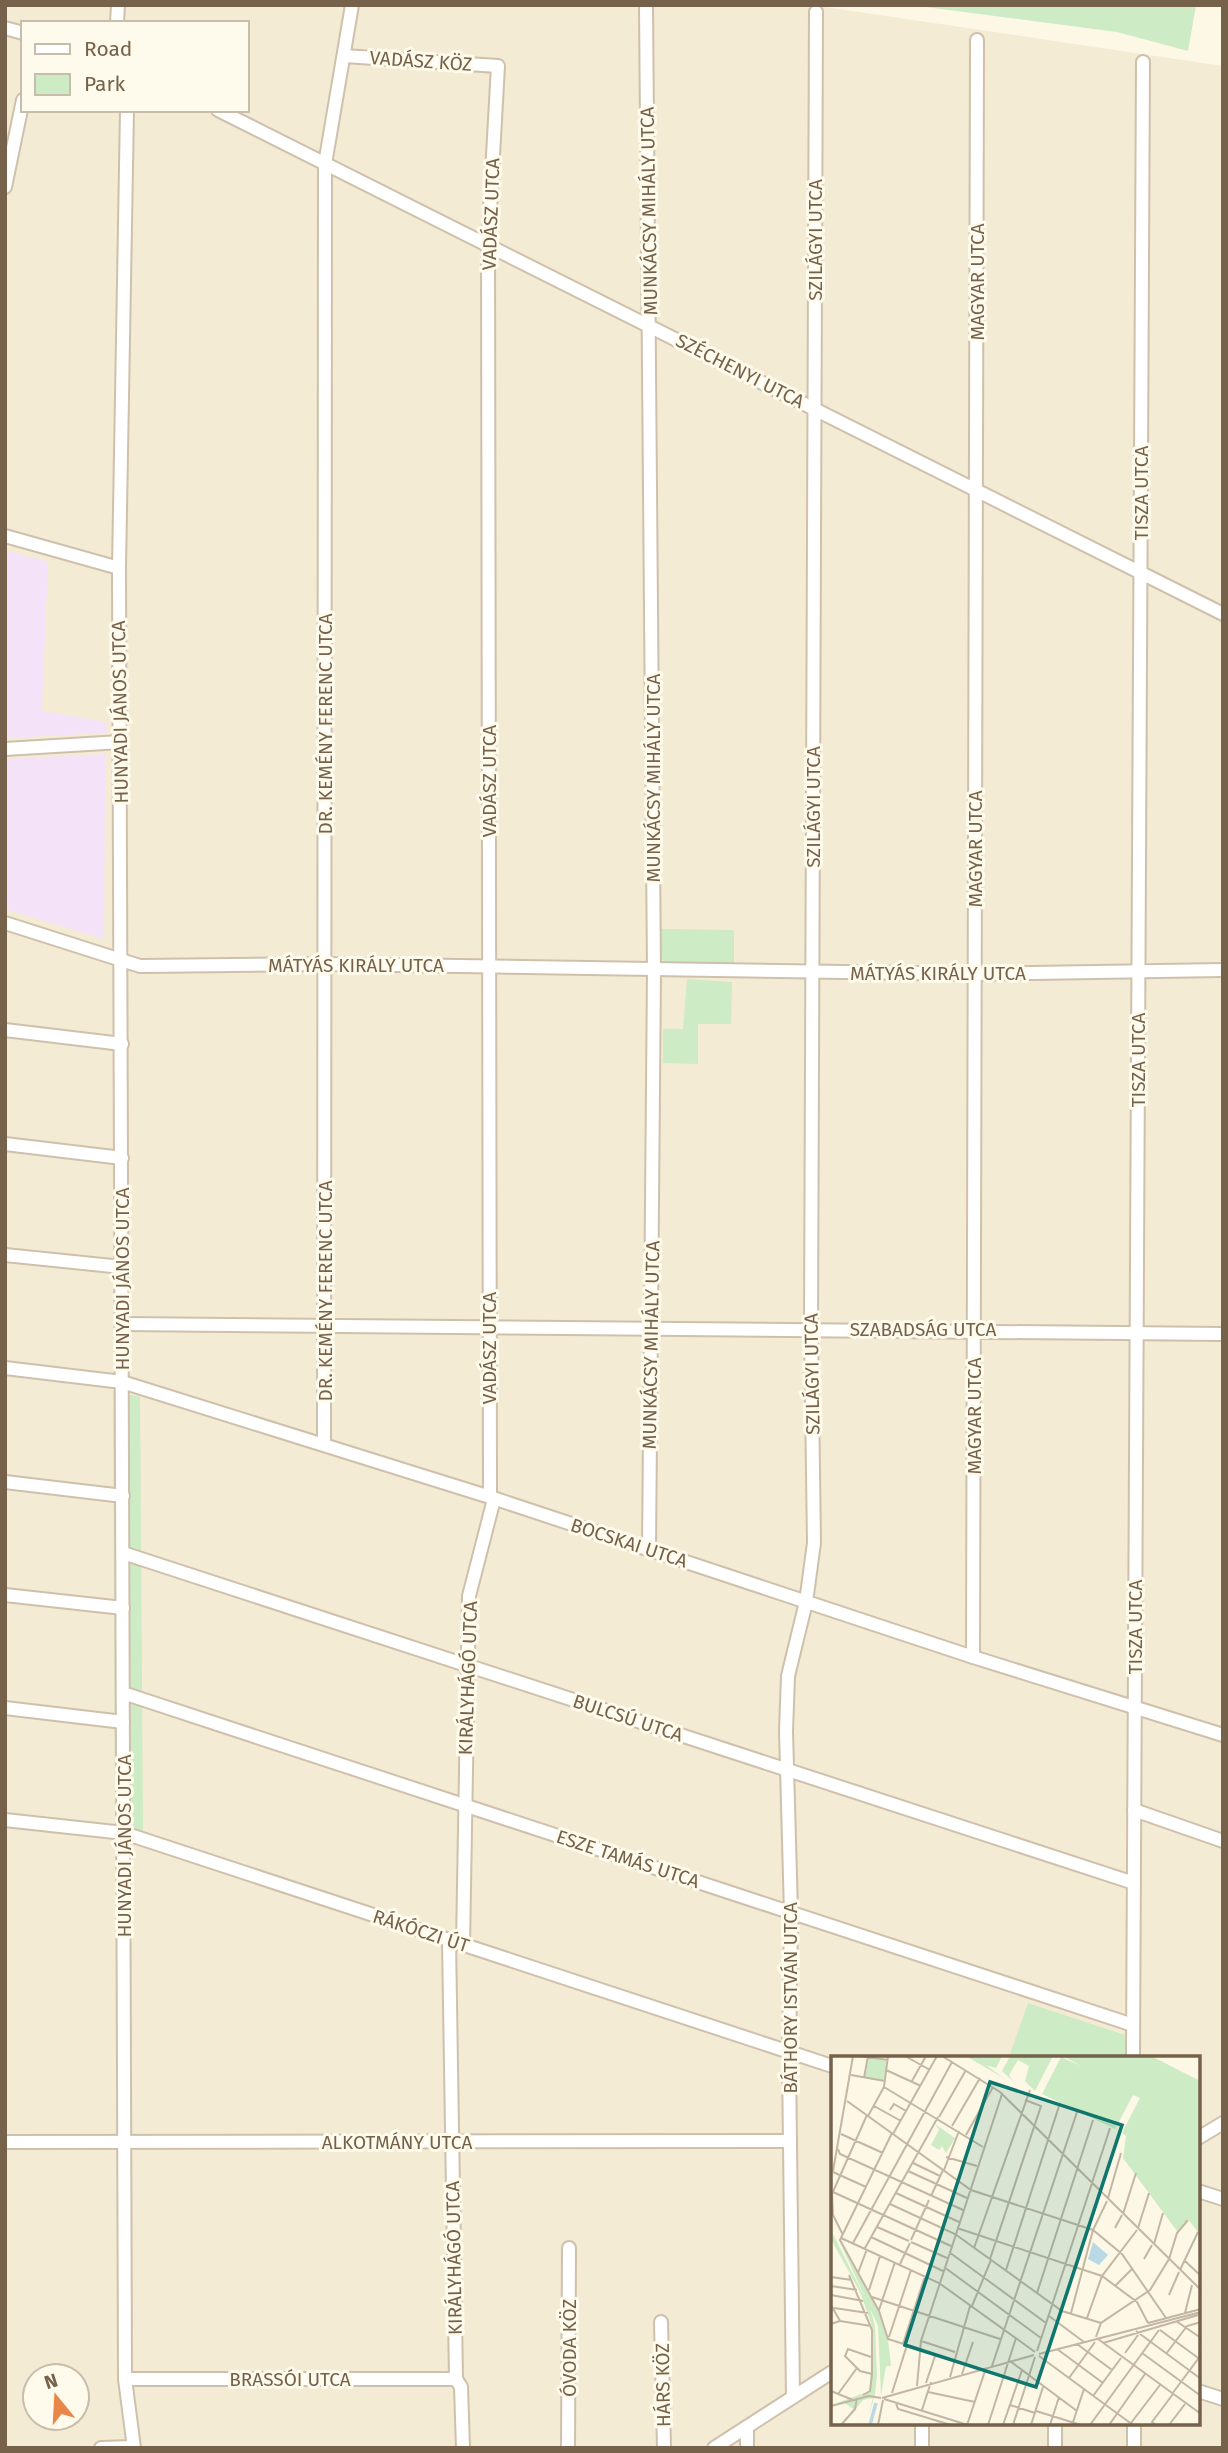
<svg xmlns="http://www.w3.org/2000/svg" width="1228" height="2453" font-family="'Fira Sans',sans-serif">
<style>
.residential{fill:#f4ebd4;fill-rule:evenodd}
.education{fill:#f4e2f9}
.green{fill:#cdebc4}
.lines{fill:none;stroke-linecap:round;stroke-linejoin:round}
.minor-casing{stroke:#cfc0ac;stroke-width:16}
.minor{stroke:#fff;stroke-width:12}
.labels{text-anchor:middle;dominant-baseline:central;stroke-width:6;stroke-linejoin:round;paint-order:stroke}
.street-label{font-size:19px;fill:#76614a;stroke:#fffbec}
.inset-river{fill:none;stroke:#b9d9e7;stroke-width:3.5}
.inset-road{fill:none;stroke:#c3b6a3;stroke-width:2}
.view{fill:#0f766e;fill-opacity:0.15;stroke:#0f766e;stroke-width:3.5}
.inset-edge{fill:none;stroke:#76614a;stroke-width:3.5}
</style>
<rect width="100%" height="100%" fill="#fdf7e6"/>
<!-- residential -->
<path class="residential" d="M5,5H812L1223,66V2448H5ZM23,23H247V110H23ZM832,2058H1198V2423H832ZM35,2376H77V2418H35Z"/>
<!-- education -->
<g class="education">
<path d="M5,550L48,562L42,711L106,722L107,733L5,738Z"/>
<path d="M105,754V785L104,939L5,909V759Z"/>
</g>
<!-- green -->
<g class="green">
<path d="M910,5H1196L1188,51L1117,32Z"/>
<path d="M658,929L734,930V965H667L660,957Z"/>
<path d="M687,979L732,982L731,1024H698V1064L663,1063V1029H683Z"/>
<path d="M113,1391L140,1397L143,1831L115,1825Z"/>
<path d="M1028,2003L1125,2035V2057H1009Z"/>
</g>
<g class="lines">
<defs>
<g id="minor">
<path d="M646,5L654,971L649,1550"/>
<path d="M117,23L118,5"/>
<path d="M5,28L23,33"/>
<path d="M344,56L498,66L488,245L490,1497"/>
<path d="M127,110L119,568L125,2379L134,2448"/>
<path d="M218,110L1223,614"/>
<path d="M5,187L23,100"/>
<path d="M5,536L119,568"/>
<path d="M5,749L121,742"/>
<path d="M5,923L140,966L325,964L975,974L1223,970"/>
<path d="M5,1030L122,1044"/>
<path d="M5,1144L122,1158"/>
<path d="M5,1255L122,1267"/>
<path d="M122,1324L1223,1334"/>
<path d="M5,1368L122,1382L490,1497L973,1657L1223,1735"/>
<path d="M324,1444L325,164L352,5"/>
<path d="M5,1482L123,1496"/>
<path d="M123,1553L1134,1883"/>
<path d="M5,1595L123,1608"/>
<path d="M973,1657L977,40"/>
<path d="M123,1693L1133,2025"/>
<path d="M5,1708L123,1722"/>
<path d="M1134,1810L1223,1841"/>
<path d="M5,1820L124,1833L832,2066"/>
<path d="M449,1940L456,2379L461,2387L463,2448"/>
<path d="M463,1945L469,1596L494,1499"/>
<path d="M1133,2058L1143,62"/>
<path d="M1198,2138L1223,2123"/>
<path d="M5,2142L790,2141"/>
<path d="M1198,2191L1223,2199"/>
<path d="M661,2322L664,2448"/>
<path d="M125,2379H456"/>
<path d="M1198,2391L1223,2399"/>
<path d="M793,2397L789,2060L791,1913L786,1731L788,1676L806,1602L814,1543L811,1328L816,12"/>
<path d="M922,2423V2448"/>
<path d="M747,2427V2448"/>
<path d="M101,2448L133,2447"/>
<path d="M568,2448L569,2248"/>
<path d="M714,2448L832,2372"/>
<path d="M1055,2448V2423"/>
<path d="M1134,2448V2423"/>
</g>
</defs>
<!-- minor casing -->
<use href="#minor" class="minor-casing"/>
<!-- minor -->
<use href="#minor" class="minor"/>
</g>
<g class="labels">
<!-- street labels -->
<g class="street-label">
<text transform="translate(421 61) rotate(4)">VADÁSZ KÖZ</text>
<text transform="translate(649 211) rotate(-91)">MUNKÁCSY MIHÁLY UTCA</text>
<text transform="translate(491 214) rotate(-88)">VADÁSZ UTCA</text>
<text transform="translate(815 240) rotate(-90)">SZILÁGYI UTCA</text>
<text transform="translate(977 282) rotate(-90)">MAGYAR UTCA</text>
<text transform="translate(740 371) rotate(27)">SZÉCHENYI UTCA</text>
<text transform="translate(1141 493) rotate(-90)">TISZA UTCA</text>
<text transform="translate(120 712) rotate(-91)">HUNYADI JÁNOS UTCA</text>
<text transform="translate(325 724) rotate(-90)">DR. KEMÉNY FERENC UTCA</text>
<text transform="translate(653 778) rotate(-90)">MUNKÁCSY MIHÁLY UTCA</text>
<text transform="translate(489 781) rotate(-90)">VADÁSZ UTCA</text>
<text transform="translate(813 807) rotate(-90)">SZILÁGYI UTCA</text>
<text transform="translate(975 849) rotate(-90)">MAGYAR UTCA</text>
<text x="356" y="965">MÁTYÁS KIRÁLY UTCA</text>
<text x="938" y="973">MÁTYÁS KIRÁLY UTCA</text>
<text transform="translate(1138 1060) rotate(-90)">TISZA UTCA</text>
<text transform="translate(122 1279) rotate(-90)">HUNYADI JÁNOS UTCA</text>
<text transform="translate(325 1291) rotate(-90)">DR. KEMÉNY FERENC UTCA</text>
<text x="923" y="1329">SZABADSÁG UTCA</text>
<text transform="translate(651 1345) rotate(-89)">MUNKÁCSY MIHÁLY UTCA</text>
<text transform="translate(489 1348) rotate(-90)">VADÁSZ UTCA</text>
<text transform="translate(812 1374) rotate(-91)">SZILÁGYI UTCA</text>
<text transform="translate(974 1416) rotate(-90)">MAGYAR UTCA</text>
<text transform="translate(629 1543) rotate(18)">BOCSKAI UTCA</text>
<text transform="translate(1135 1627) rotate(-90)">TISZA UTCA</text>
<text transform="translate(468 1678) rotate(-88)">KIRÁLYHÁGÓ UTCA</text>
<text transform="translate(628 1718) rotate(18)">BULCSÚ UTCA</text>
<text transform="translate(124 1846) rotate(-90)">HUNYADI JÁNOS UTCA</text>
<text transform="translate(628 1859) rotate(18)">ESZE TAMÁS UTCA</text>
<text transform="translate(421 1931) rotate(18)">RÁKÓCZI ÚT</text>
<text transform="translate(790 1998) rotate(-90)">BÁTHORY ISTVÁN UTCA</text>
<text x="397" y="2142">ALKOTMÁNY UTCA</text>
<text transform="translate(454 2258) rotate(-91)">KIRÁLYHÁGÓ UTCA</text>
<text transform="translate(569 2348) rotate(-90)">ÓVODA KÖZ</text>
<text x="290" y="2379">BRASSÓI UTCA</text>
<text transform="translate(663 2385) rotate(-91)">HÁRS KÖZ</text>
</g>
</g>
<!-- overview -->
<g transform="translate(831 2056)">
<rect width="369" height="369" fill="#fdf7e6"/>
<path d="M135,0H171L165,12L155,9L174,23ZM179,0H222L204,35L194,25L198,10L187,4L178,19L182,25L171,15ZM232,0H320L369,25V179L357,163L346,175L292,102L295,80L291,77L309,42L302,39L284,73L211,38L230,1L250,10ZM38,2L56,5L53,24L34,21ZM104,68L124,82L115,97L111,90L108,94L100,89L108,74ZM0,174L39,252L44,270L46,319L44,339L38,358L42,342L32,344L24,354L12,346L3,348L39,335L41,270L29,236L1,185ZM7,182L46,252L57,283L60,310H55L50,340L47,270Z" fill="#cdebc4"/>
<path d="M262,186L277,199L268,209L257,203Z" fill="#b9d9e7"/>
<path class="inset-river" d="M39,369L45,347"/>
<path class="inset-road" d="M29,0L57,4M74,0L99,14M111,0L169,36L370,234M55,14L90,30M20,19L54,25M33,22L37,0M81,25L95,0M53,31L152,91M16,45L140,134L262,174L291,198L335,262M43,50L70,65M59,54L63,48L75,55M37,60L53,31L57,0M108,61L135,14M121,70L149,22M61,77L9,184L48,255L57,283L88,293M10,78L52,97M62,78L106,0M135,79L162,31M7,93L9,98L132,154M115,101L146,110M82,107L109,120M113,114L128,75M2,115L22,0M77,115L136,142M2,116L35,131M2,136L120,190M65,137L128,166M100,140L112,114M277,142L290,97M59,148L124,178L231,255L270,267M292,158L305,117M287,166L284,172L291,159M46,171L78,185M126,172L271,220L306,246L317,267M307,172L318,137M12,179L2,159L1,138L36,59M40,181L112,215M10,182L108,227L204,296M80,184L98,144M80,186L116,202M22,187L121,6M323,188L332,157M34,192L107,61M143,192L199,34M118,196L215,267M316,198L313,203L321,189M159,203L210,50L194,44M354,205L370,220M69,208L79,187M113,211L210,282M175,214L229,47M349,214L367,176M27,217L36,193M18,219L41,274V318L39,335L32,339M0,221L21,224M0,230L26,234M284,230L302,212M38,234L49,200M340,234L338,239L348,216M206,237L262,64M0,239L32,245M41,241L169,283M0,249L9,265L0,268M141,250L160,204M3,252L37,257M48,254L64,206M240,257L262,174L276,145M354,257L361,229M218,260L253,286M256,262L271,220L306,174M9,265L40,270M345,265L370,282M317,267L370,253M329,274L370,304M305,275L370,323M58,281L80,214M265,281L270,267L319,234L338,203L346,177L357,164M267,283L370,358M90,285L124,296M272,287L367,259M72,288L94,220M246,288L281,314M226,293L272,327M206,295L279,72M294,297L307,279M311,297L370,340M208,298L370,256M335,298L356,270L370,266M208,300L302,369M40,301L17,293L14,300L29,315L41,318M179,305L246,355M161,310L246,56M131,318L142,286M119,321L139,250M238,322L264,286M95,327L104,300M86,330L90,285L171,38M0,335L22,344M97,336L144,346M61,337L76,289M7,338L26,312M341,338L367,303M262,340L290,302M51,342L203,299M53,343L137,369M65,347L67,353L120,369M179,349L204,357M0,350L38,340L50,342M91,354L100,326M205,355L250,369M300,367L329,329M10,369L24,353L26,342M47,369L52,344M136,369L155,312M157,369L185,282M172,369L191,314M182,369L204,301M200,369L212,331M219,369L228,341M241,369L253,333M259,369L328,274M278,369L314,318M325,369L321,366L342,338M338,369L354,348"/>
<path class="view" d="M159,26L291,69L205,331L74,289Z"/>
<rect width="369" height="369" class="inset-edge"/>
</g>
<!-- border -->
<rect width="1228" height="2453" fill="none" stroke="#76614a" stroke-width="14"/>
<!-- legend -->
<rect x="21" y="21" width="228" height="91" fill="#fffbec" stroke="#c8bdab" stroke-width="2"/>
<rect x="35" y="44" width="35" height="10" fill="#ffffff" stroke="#c8bdab" stroke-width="2"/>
<text x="84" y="56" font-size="21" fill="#76614a">Road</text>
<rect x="35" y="74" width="35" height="21" fill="#cdebc4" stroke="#c8bdab" stroke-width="2"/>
<text x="84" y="91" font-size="21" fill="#76614a">Park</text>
<!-- north arrow -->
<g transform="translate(56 2397) rotate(342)"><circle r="33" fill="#fffbec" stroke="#c8bdab" stroke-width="2"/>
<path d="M0-5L12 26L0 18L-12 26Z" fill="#e88749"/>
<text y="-10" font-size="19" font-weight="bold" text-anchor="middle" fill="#76614a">N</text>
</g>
</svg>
